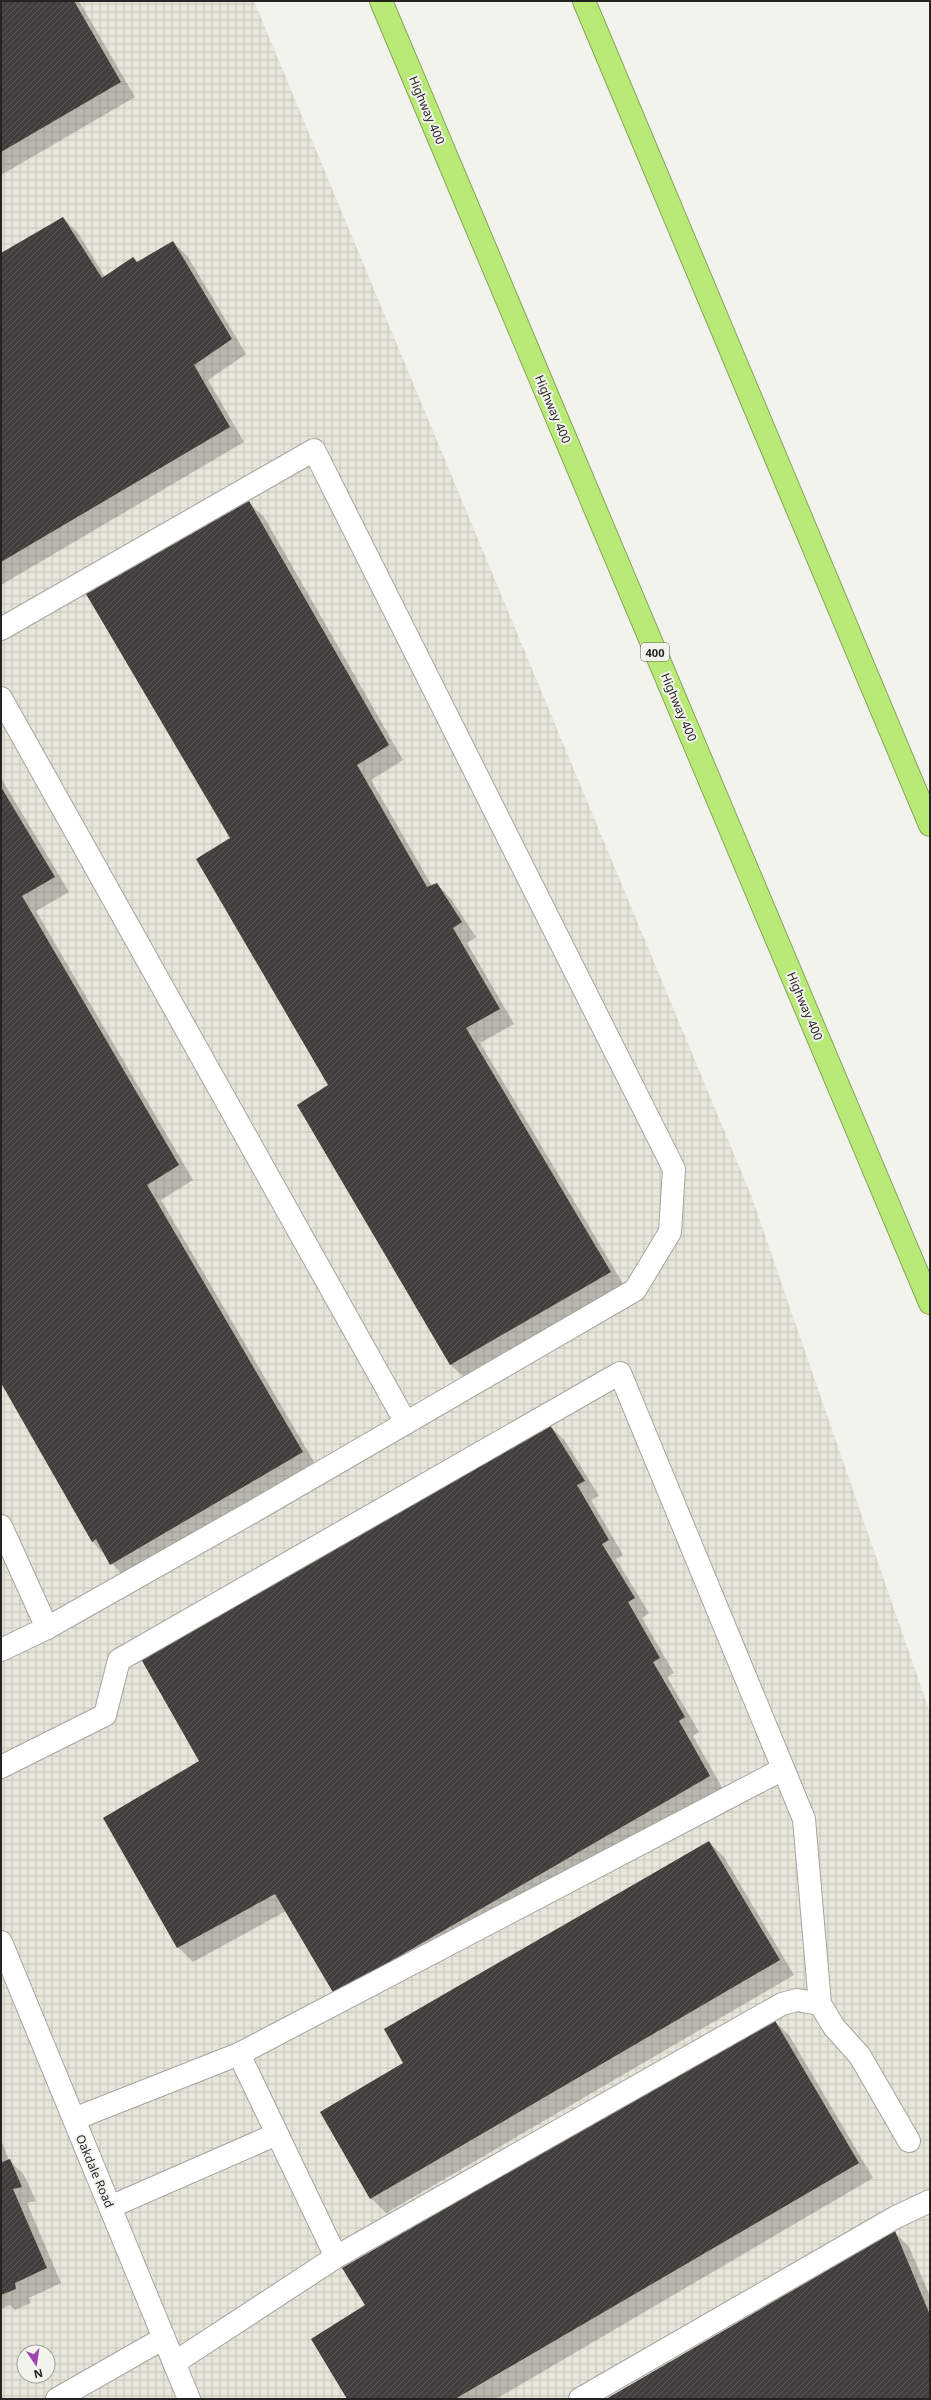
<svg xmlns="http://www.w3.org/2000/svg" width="931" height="2400" font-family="'Noto Sans',sans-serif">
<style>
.industrial{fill:url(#industrial-grid);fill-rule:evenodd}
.shadow{fill:#0003}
.building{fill:url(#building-hatch)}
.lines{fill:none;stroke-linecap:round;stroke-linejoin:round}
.service-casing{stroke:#a5a49f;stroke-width:24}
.tertiary-casing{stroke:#a5a49f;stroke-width:24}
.motorway-casing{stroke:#85a459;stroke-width:24}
.service{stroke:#fff;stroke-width:22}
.tertiary{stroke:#fff;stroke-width:22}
.motorway{stroke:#b9e977;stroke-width:22}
.labels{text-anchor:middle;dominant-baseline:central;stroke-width:4;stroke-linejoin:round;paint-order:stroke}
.shield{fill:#f3f3ee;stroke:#62615f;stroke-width:1}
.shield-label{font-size:11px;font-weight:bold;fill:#242322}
.street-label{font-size:12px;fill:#242322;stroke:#f3f3ee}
</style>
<defs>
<pattern id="industrial-grid" width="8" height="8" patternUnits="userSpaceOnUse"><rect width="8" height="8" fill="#e8e6da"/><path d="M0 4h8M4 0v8" fill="none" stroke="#c7c5bb"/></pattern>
<pattern id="building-hatch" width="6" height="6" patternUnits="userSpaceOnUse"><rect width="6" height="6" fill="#413e3b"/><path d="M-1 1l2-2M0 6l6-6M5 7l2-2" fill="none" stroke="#5a5755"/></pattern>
</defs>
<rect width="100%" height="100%" fill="#f3f3ee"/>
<!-- industrial -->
<path class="industrial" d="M1,1H254L751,1195L930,1713V2399H1ZM24,2352H48V2376H24Z"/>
<!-- shadow -->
<g class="shadow">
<path d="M79,1L135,97L1,175V2Z"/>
<path d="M63,218L78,233L105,277L138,263L173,242L188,257L246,354L208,380L244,442L1,585V254Z"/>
<path d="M249,503L264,517L403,760L371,780L432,886L437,884L451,899L476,937L467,943L514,1024L480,1043L625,1287L466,1379L451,1365L298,1106L329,1085L231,839Z"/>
<path d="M1,778L69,892L36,911L193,1180L161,1200L317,1467L126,1579L92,1541L1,1381Z"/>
<path d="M550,1426L565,1441L599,1496L591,1500L623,1555L616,1559L649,1613L642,1618L674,1673L667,1677L699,1732L693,1736L724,1791L349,2008L286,1911L193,1962L178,1947L201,1762Z"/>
<path d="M709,1842L724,1857L794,1975L386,2213L371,2198L405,2063Z"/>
<path d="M774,2021L789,2035L873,2178L496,2399H348L366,2306Z"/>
<path d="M1,2140L9,2160L24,2175L36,2201L27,2203L61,2283L29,2298L31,2303L15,2310L10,2305L1,2309Z"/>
<path d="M895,2233L909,2247L930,2296V2399H608Z"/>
</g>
<!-- building -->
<g class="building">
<path d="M1,1H74L121,82L1,152Z"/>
<path d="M63,217L102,278L133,257L137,262L173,241L232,339L194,365L230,427L1,562V253Z"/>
<path d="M249,501L389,745L357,765L427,887L437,883L462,922L453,928L500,1009L466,1028L611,1272L450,1365L297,1105L328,1085L196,859L230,838L86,594Z"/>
<path d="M1,787L55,877L22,896L179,1165L147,1185L303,1452L110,1565L96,1539L92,1542L1,1383Z"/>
<path d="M550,1425L585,1481L577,1485L609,1540L602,1544L635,1598L628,1602L660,1658L653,1662L685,1717L679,1721L710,1776L334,1994L275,1894L177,1948L103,1818L199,1761L141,1659Z"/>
<path d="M709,1841L780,1960L370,2199L320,2112L403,2063L384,2029Z"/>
<path d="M774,2019L859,2163L455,2399H347L311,2339L365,2305L342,2268Z"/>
<path d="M1,2159L2,2162L10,2159L22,2187L13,2189L47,2268L15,2283L16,2289L1,2295Z"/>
<path d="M895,2231L930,2315V2399H606Z"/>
</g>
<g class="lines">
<defs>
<g id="service">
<path d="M1,629L314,450L674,1169L670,1232L635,1290L254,1511L47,1628L1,1650"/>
<path d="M1,698L406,1423"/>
<path d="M1,1526L47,1628"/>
<path d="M1,1767L105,1715L119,1660L620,1373L804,1819L820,2004"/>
<path d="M239,2054L336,2257"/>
<path d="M74,2119L239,2054L783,1769"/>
<path d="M110,2207L277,2134"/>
<path d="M174,2363L336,2257L782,2004L797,2000L820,2004L834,2027L860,2056L909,2141"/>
<path d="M580,2399L896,2217L930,2201"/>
</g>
<g id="tertiary">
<path d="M1,1942L189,2399"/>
<path d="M57,2399L164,2338"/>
</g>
<g id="motorway">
<path d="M381,1L930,1303"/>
<path d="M584,1L930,825"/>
</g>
</defs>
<!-- service casing -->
<use href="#service" class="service-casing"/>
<!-- tertiary casing -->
<use href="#tertiary" class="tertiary-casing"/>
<!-- motorway casing -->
<use href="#motorway" class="motorway-casing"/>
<!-- service -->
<use href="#service" class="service"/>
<!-- tertiary -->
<use href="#tertiary" class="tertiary"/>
<!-- motorway -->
<use href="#motorway" class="motorway"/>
</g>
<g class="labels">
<!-- shield labels -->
<rect class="shield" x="641" y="643" width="28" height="18" rx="3"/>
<g class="shield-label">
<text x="655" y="652">400</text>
</g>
<!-- street labels -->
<g class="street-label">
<text transform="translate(427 110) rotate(67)">Highway 400</text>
<text transform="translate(553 409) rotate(67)">Highway 400</text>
<text transform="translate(679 707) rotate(67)">Highway 400</text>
<text transform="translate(805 1006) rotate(67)">Highway 400</text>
<text transform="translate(95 2171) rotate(67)">Oakdale Road</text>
</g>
</g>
<!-- border -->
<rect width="931" height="2400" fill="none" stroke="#242322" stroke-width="4"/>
<!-- north arrow -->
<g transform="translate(36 2364) rotate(167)"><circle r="19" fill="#f3f3ee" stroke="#a0a09c"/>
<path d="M0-3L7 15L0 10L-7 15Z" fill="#9e44af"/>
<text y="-6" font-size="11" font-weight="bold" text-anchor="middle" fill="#242322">N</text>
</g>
</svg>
